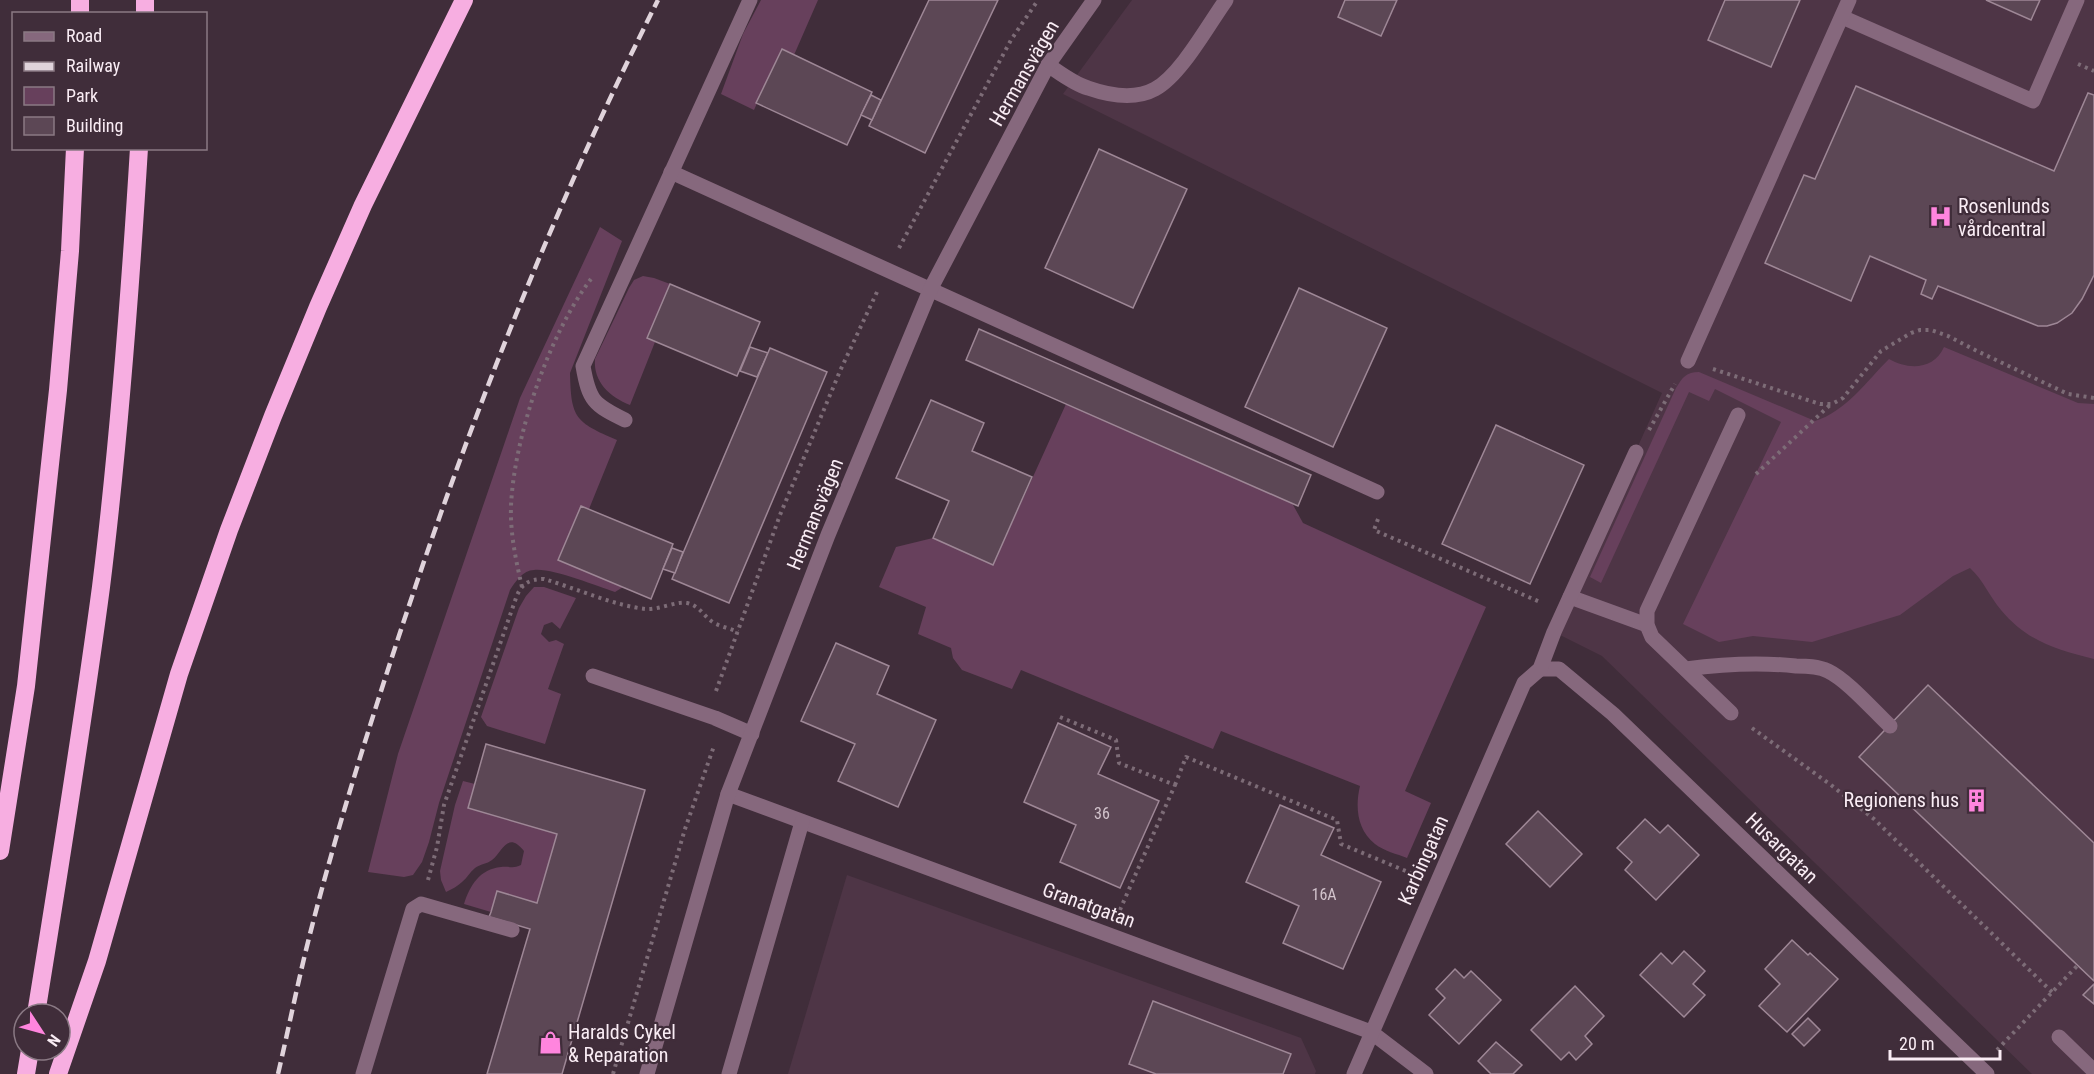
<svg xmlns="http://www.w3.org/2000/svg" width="2094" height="1074" font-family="'Roboto Condensed',sans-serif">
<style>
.built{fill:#4e3546}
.green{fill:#67405c}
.building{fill:#5c4755;stroke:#9e8796;stroke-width:1.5}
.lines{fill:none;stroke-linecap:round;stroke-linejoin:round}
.path{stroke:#7d6c77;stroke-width:4;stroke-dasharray:3 4.5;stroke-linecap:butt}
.minor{stroke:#86687d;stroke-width:15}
.highway{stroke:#f7aee1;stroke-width:18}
.rail{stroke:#e0d3db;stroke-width:4.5;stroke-dasharray:12 6;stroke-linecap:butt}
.labels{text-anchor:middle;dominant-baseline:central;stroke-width:4.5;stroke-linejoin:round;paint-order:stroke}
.number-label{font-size:16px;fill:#d2c3cc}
.street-label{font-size:20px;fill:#f9ecf4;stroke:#402d3a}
.poi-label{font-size:20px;fill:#f9ecf4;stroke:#402d3a;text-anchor:start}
</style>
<rect width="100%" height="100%" fill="#402d3a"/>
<!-- built -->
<g class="built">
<path d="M1132,0H2094V1074H2032L1602,656L1554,632L1662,393L1063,94Z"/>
<path d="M847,875L1301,1038L1316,1071L1315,1074H788Z"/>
</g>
<!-- green -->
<g class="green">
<path d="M761,0H818L794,55L781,50L754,110L721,94L743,34Z"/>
<path d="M600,227L622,241L570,373C571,418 575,422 617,440L589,509L581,506L558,560L623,587L615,592C596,586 553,568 534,570C523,570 515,582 510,590L439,803L429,842L422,862L413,875L404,877L368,872L398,754L520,398Z"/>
<path d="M643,276L654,278L670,284L647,338L655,342L630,405C610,397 593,382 595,359L629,288L634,280Z"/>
<path d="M1944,347L2078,403L2094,404V659C2056,650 2027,641 2001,610C1989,596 1984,581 1970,568L1953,576L1900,615L1812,642L1753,636L1719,642L1683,624L1781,422L1715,389L1709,401L1689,392L1601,583L1590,577L1676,388C1683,377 1686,372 1699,372L1815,421C1845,412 1867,381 1889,359C1908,370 1934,370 1944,347Z"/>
<path d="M1066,404L1292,503L1303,523L1486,607L1405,791L1431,803L1407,858C1397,854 1384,851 1375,844C1357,830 1355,807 1360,786L1221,731L1213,749L1021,670L1012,689L962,670L953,658L951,648L918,634L926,607L879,587L896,547L933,538L993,565Z"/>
<path d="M534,587H544L576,598L560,629L552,622L544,625L541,634L549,642L556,640L564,644L548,689L561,694L545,744L487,726L481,717L519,608L526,596Z"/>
<path d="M463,781L475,784L468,808L557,834L537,903L497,892L491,912L464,904C470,885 480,869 501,867C509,866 513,869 521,865L524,851C507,830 502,853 492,860C487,864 480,864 475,868C470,872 467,878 462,882C458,886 452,889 446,892L441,880L440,871L455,805Z"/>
</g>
<!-- building -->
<g class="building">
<path d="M929,0H998L925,153L869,126Z"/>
<path d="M1345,0H1397L1381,36L1338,17Z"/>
<path d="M1725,0H1800L1771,67L1708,40Z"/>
<path d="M1986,0H2040L2031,20Z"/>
<path d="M782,49L872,92L847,145L756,103Z"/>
<path d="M1856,86L2054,171L2088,93L2094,95V275L2082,299L2072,313L2057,323L2047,326H2038L1938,286L1932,299L1921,294L1926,280L1870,256L1851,301L1765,263L1804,175L1815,179Z"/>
<path d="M871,95L881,100L872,120L861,115Z"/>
<path d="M1099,149L1187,189L1133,308L1045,268Z"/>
<path d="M670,284L760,322L737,376L647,338Z"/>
<path d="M1299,288L1387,328L1333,447L1245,407Z"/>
<path d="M979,329L1311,475L1298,506L966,360Z"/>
<path d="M750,347L768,353L757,377L740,371Z"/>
<path d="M770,348L827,372L729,603L672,579Z"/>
<path d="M931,400L984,423L972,451L1032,477L993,565L933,538L949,501L896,478Z"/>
<path d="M1496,425L1584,465L1530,584L1442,544Z"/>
<path d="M581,506L673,544L651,599L558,560Z"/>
<path d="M672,548L683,552L675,573L663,569Z"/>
<path d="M836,643L889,666L877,694L936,720L898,807L838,781L855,744L801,721Z"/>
<path d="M1928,685L2094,843V981L1859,757Z"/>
<path d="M1058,723L1111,747L1098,774L1159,801L1120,888L1060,862L1076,825L1024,802Z"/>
<path d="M486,744L645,790L562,1074H487L530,929L489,917L491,912L497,891L537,903L557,834L468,808Z"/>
<path d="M1280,805L1334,828L1321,855L1381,882L1343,969L1283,943L1299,906L1246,882Z"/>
<path d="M1538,811L1582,854L1550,887L1506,844Z"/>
<path d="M1645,819L1660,833L1668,825L1699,855L1656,900L1625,870L1632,862L1617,848Z"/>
<path d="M1792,940L1808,955L1810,953L1838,979L1787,1032L1759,1006L1780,984L1765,969Z"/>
<path d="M1684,951L1705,971L1693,984L1705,995L1684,1017L1640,975L1661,953L1672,964Z"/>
<path d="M1455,969L1464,978L1471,971L1501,1000L1459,1044L1429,1015L1445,998L1436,989Z"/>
<path d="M2094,984V1004L2083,995Z"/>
<path d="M1575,986L1604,1016L1585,1036L1592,1044L1576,1060L1569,1052L1561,1060L1531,1030Z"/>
<path d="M1153,1001L1291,1054L1283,1074H1156L1129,1064Z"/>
<path d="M1808,1018L1820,1030L1804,1046L1792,1034Z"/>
<path d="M1496,1042L1522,1065L1513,1074H1491L1478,1061Z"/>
</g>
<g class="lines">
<!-- path -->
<g class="path">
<path d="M2078,64L2094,71"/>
<path d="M899,248L1011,40L1038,0"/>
<path d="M1713,369L1820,404H1832L1843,398L1881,351L1911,333L1920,330H1931L1948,336L1977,351L2068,394L2094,398"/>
<path d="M1649,430L1675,384"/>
<path d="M1756,474L1831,404"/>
<path d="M1378,519L1374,530L1540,602"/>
<path d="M522,587C516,561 510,533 511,506C514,437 549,334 591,279"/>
<path d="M716,691L780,515L840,371L877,292"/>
<path d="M1060,717L1116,740L1119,763L1175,785L1119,912"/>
<path d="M1752,728L1831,785L1874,819L2052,992"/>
<path d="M1175,785L1186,757L1337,820L1341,844L1413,874"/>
<path d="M428,880L437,847L444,805L516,598C521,584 529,579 544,579C575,588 615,606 646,609C659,610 676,601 687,603C701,606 704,618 716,624C723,627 731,629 738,632"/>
<path d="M1997,1050L2077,966"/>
<path d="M613,1074L685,829L714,746"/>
</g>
<!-- minor -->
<g class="minor">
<path d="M1842,17L2033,101L2077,0"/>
<path d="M1048,65C1060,73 1074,84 1088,88C1108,95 1135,100 1155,89C1181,75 1208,25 1226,0"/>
<path d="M671,172L1377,492"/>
<path d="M1688,361L1849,0"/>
<path d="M625,420C594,405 589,401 583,366L750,0"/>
<path d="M1570,597L1647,625"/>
<path d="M1540,669H1559L1613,714L1987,1074"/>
<path d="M1686,669C1723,664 1758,662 1796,666C1806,666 1818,666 1828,671C1847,680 1873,710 1890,726"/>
<path d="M593,676L715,718L752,734"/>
<path d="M1731,713L1652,637L1647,625V611L1738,415"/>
<path d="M728,794L1371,1032L1426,1074"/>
<path d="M2059,1037L2094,1071"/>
<path d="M363,1074L413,909L421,904L512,930"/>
<path d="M647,1074L728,794L828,535L931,288L1048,65L1094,0"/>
<path d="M729,1074L802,822"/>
<path d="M1354,1074L1524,683L1540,669L1554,632L1636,452"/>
</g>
<!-- highway -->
<g class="highway">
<path d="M80,14V0"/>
<path d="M145,14V0"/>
<path d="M0,851L26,686L58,390L70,251L75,148"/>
<path d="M36,1014C59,872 82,730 101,587C119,442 130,295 139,148"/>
<path d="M26,1074L30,1050"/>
<path d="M58,1074L97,961L179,674L229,530L273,416L318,307L363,205L464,0"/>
</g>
<!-- rail -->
<path class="rail" d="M278,1074C289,1027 298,981 310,934C334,840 363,746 393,654C466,430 552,210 658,0"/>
</g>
<!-- icons -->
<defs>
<symbol id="hospital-bare" viewBox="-9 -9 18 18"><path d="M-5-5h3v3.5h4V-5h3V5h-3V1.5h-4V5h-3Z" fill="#ff85de" stroke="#402d3a" stroke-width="2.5" paint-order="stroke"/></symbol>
<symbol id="building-bare" viewBox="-9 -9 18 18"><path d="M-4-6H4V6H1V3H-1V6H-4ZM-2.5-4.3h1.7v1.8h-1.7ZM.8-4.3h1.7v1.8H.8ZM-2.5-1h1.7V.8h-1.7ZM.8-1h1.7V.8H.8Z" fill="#ff85de" stroke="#402d3a" stroke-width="2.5" paint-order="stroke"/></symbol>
<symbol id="shop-bare" viewBox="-9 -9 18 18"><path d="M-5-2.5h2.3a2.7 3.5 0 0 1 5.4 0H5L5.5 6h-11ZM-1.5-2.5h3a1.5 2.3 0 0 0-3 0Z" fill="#ff85de" stroke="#402d3a" stroke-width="2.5" paint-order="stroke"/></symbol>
</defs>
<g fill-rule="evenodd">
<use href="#hospital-bare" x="1924" y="200" width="33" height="33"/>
<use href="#building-bare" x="1960" y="784" width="33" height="33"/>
<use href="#shop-bare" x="534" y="1026" width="33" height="33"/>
</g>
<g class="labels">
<!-- number labels -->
<g class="number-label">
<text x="1102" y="813">36</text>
<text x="1324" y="894">16A</text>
</g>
<!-- street labels -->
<g class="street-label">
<text transform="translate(1024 73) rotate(-60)">Hermansvägen</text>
<text transform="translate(815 514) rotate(-68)">Hermansvägen</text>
<text transform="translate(1782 848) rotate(44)">Husargatan</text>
<text transform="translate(1423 860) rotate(-66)">Karbingatan</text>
<text transform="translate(1089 905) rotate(20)">Granatgatan</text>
</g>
<!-- poi labels -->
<g class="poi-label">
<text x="1958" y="206">Rosenlunds<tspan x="1958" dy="23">vårdcentral</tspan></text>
<text x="1959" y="800" text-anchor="end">Regionens hus</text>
<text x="568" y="1032">Haralds Cykel<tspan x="568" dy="23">&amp; Reparation</tspan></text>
</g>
</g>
<!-- legend -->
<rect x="12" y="12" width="195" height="138" fill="#402d3a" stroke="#8a7984" stroke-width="1.5"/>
<rect x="24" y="32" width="30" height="9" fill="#86687d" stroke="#8a7984" stroke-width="1.5"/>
<text x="66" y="42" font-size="18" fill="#f9ecf4">Road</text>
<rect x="24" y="62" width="30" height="9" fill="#e0d3db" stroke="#8a7984" stroke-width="1.5"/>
<text x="66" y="72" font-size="18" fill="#f9ecf4">Railway</text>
<rect x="24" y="87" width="30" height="18" fill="#67405c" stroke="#8a7984" stroke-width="1.5"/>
<text x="66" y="102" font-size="18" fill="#f9ecf4">Park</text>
<rect x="24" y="117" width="30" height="18" fill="#5c4755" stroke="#8a7984" stroke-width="1.5"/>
<text x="66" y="132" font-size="18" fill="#f9ecf4">Building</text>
<!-- north arrow -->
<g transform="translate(42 1032) rotate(126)"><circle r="28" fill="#402d3a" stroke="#8a7984" stroke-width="1.5"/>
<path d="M0-4.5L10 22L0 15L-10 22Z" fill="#ff85de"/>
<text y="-9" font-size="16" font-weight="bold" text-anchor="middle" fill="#f9ecf4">N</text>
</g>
<!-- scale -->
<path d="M1890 1050v9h110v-9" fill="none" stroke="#f9ecf4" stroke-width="3"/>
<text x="1899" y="1050" font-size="18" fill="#f9ecf4" stroke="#402d3a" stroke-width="4.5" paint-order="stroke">20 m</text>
</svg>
